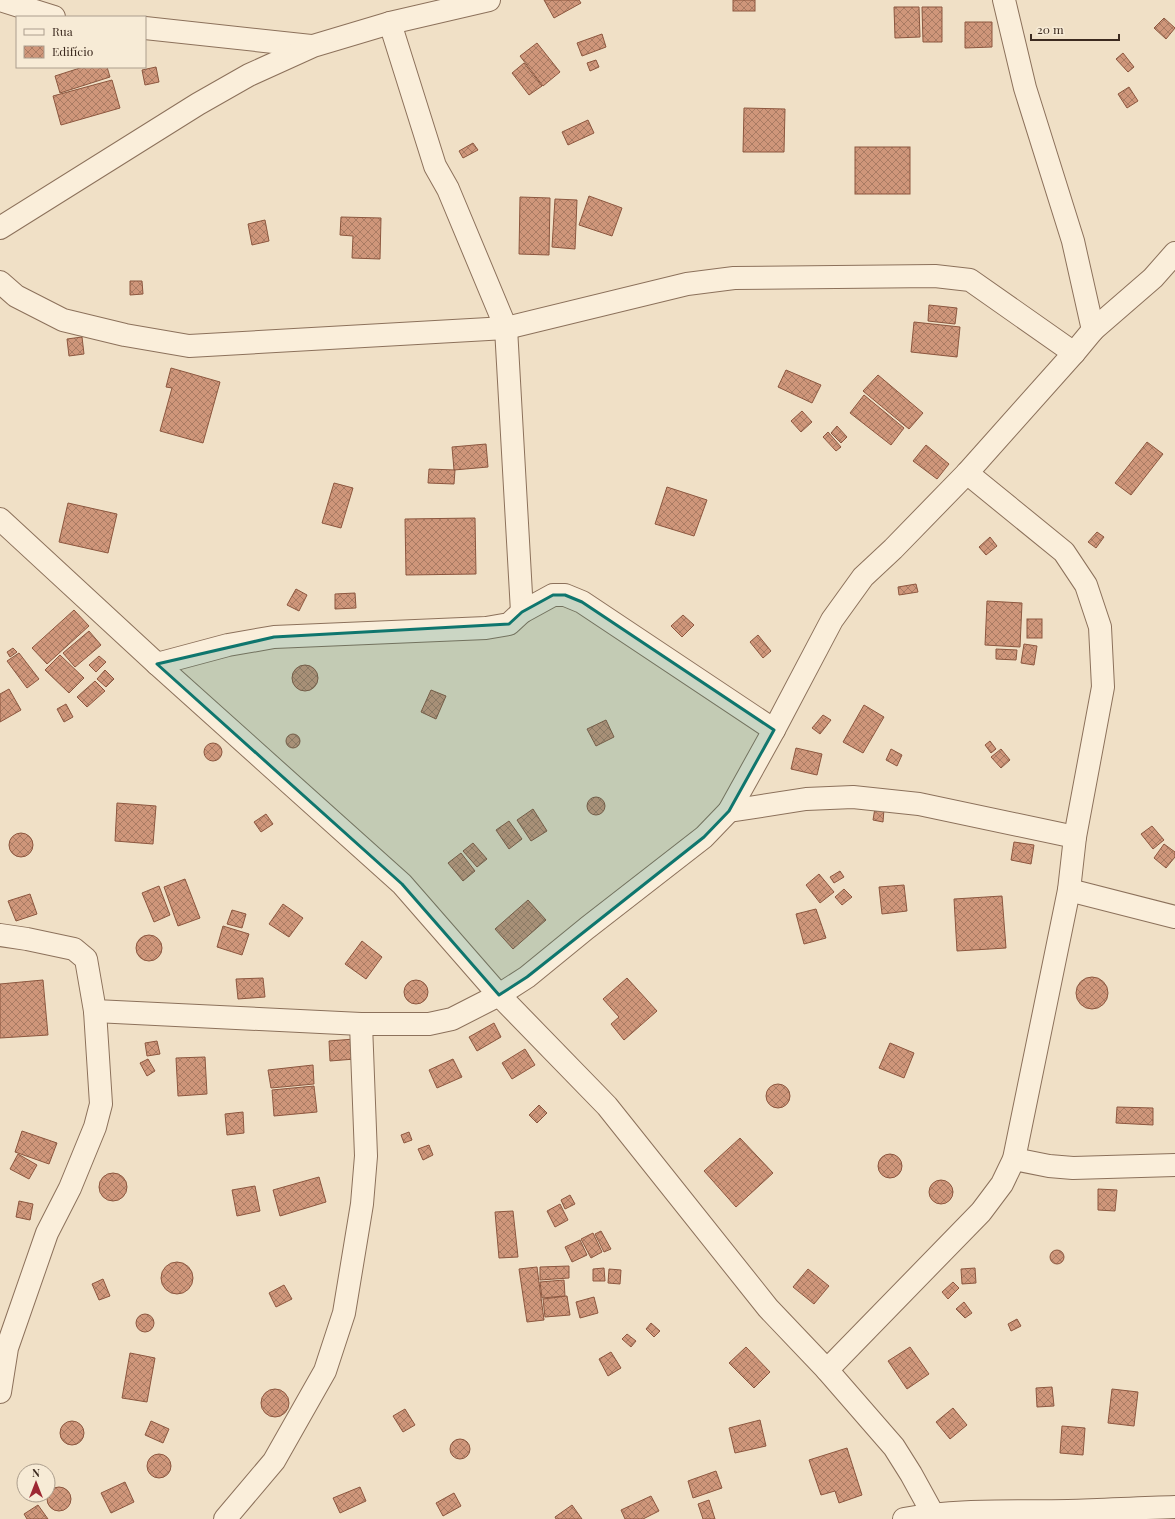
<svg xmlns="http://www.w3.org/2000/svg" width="1175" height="1519" font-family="'Playfair Display',serif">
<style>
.building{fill:url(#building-cross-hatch);stroke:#8c573f}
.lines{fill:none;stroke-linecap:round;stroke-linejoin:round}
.street-casing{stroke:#8c715b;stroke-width:24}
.street{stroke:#faeeda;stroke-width:22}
.marked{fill:#0f766e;fill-opacity:0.2;stroke:#0f766e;stroke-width:3;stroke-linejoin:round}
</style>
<defs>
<pattern id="building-cross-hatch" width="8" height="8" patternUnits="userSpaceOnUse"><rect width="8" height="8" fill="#cf967a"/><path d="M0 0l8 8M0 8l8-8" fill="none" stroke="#a97b63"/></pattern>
</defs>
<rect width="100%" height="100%" fill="#f0e0c6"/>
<!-- building -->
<g class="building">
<path d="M544,0H579L581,3L554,18Z"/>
<rect x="733" y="0" width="22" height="11"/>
<path d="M894,7H919L920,37L895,38Z"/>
<path d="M922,7H942V42H923Z"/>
<path d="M1164,18L1175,28L1166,39L1154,28Z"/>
<path d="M965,22H992V47L965,48Z"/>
<path d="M602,34L606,47L582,56L577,43Z"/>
<path d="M537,43L560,72L543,86L520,56Z"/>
<path d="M1123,53L1134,67L1128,72L1116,59Z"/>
<path d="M596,60L599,67L590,71L587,63Z"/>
<path d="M524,63L542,86L529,95L512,73Z"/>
<path d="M83,67H107L110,77L60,93L55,76Z"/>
<path d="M156,67L159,82L145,85L142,70Z"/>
<path d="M112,80L120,108L61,125L53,96Z"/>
<path d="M1129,87L1138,101L1127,108L1118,94Z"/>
<path d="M744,108L785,109L784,152H743Z"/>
<path d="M588,120L594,133L568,145L562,132Z"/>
<path d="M473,143L478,150L463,158L459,151Z"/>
<rect x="855" y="147" width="55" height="47"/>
<path d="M589,196L622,208L612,236L579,225Z"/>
<path d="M520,197L550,198L549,255L519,254Z"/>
<path d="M555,199L577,200L575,249L552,247Z"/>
<path d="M341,217L381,218L380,259L352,258L353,236L340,235Z"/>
<path d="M265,220L269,241L252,245L248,224Z"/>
<path d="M130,281H142L143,294L130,295Z"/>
<path d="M929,305L957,308L955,324L928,321Z"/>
<path d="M914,322L960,327L957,357L911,352Z"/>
<path d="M82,337L84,354L69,356L67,339Z"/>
<path d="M171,368L220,382L203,443L160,431L172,388L166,387Z"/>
<path d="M786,370L821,385L812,403L778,387Z"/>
<path d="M878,375L923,413L909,429L863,391Z"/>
<path d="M864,395L904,428L891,445L850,413Z"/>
<path d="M802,411L812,422L801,432L791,421Z"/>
<path d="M837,426L847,437L841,443L831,433Z"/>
<path d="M828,432L841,447L836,451L823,437Z"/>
<path d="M1147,442L1163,454L1131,495L1115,483Z"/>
<path d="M486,444L488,467L454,470L452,447Z"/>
<path d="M926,445L949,464L937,479L913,461Z"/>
<path d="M429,469L455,470L454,484L428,483Z"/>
<path d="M334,483L353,488L341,528L322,523Z"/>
<path d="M667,487L707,500L694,536L655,524Z"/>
<path d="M68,503L117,514L108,553L59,542Z"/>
<path d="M475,518L476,574L406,575L405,519Z"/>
<path d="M1097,532L1104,537L1096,548L1088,542Z"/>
<path d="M990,537L997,546L986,555L979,547Z"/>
<path d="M916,584L918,592L899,595L898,587Z"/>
<path d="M296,589L307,595L299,611L287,605Z"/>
<path d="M355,593L356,608L335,609V594Z"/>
<path d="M987,601L1022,603L1020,647L985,645Z"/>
<path d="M74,610L89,626L47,664L32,648Z"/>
<path d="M683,615L694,625L682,637L671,626Z"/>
<rect x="1027" y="619" width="15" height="19"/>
<path d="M89,631L101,645L75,667L63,653Z"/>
<path d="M758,635L771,651L763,658L750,642Z"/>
<path d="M1024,644L1037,646L1034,665L1021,663Z"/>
<path d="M13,648L17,652L10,657L7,652Z"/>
<path d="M996,649L1017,650L1016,660L996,659Z"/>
<path d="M19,653L39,679L27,688L7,661Z"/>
<path d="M60,655L84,678L69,693L45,670Z"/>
<path d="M99,656L106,662L96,672L89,665Z"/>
<circle cx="305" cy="678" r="13"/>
<path d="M105,670L114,679L106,687L97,679Z"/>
<path d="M95,681L105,691L87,707L77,697Z"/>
<path d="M9,689L21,710L0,722V694Z"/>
<path d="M431,690L446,696L436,719L421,712Z"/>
<path d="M66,704L73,717L64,722L57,709Z"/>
<path d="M864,705L884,717L863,753L843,742Z"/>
<path d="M823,715L831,720L820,734L812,728Z"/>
<path d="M606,720L614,737L596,746L587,729Z"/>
<circle cx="293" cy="741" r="7"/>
<path d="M990,741L996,749L991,753L985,745Z"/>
<circle cx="213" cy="752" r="9"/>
<path d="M796,748L822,754L817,775L791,769Z"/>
<path d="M891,749L902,755L897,766L886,760Z"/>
<path d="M1001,749L1010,760L1001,768L991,757Z"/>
<circle cx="596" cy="806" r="9"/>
<path d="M117,803L156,806L153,844L115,841Z"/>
<path d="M875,808L884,809L883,822L873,820Z"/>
<path d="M533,809L547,831L531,841L517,820Z"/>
<path d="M266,814L273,824L261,832L254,822Z"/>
<path d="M509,821L522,839L509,849L496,830Z"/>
<path d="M1152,826L1164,840L1153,849L1141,834Z"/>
<circle cx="21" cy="845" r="12"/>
<path d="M1014,842L1034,845L1031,864L1011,860Z"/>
<path d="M473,843L487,859L477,867L463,851Z"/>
<path d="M1164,844L1175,852V857L1166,868L1154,858Z"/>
<path d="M461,853L475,871L463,881L448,863Z"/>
<path d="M840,871L844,877L834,883L830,877Z"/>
<path d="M819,874L834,892L820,903L806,885Z"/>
<path d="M185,879L200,918L178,926L164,887Z"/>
<path d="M904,885L907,911L882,914L879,887Z"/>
<path d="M159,886L170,915L154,922L142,893Z"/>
<path d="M844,889L852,897L842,905L835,897Z"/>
<path d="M30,894L37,914L16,921L8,901Z"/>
<path d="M1002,896L1006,948L957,951L954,899Z"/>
<path d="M528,900L546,920L513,949L495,929Z"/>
<path d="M283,904L303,918L289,937L269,924Z"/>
<path d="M816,909L826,938L804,944L796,914Z"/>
<path d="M232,910L246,914L242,928L227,924Z"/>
<path d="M223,926L249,934L242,955L217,947Z"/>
<circle cx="149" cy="948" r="13"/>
<path d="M362,941L382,957L366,979L345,964Z"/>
<circle cx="1092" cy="993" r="16"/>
<path d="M263,978L265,997L238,999L236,979Z"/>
<path d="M627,978L657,1011L624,1040L611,1024L619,1017L603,999Z"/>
<circle cx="416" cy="992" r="12"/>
<path d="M43,980L48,1035L0,1038V984Z"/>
<path d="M494,1023L501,1037L477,1051L469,1037Z"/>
<path d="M354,1039L355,1059L330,1061L329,1041Z"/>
<path d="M157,1041L160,1054L147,1056L145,1043Z"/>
<path d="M890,1043L914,1053L904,1078L879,1068Z"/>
<path d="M525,1049L535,1065L512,1079L502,1063Z"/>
<path d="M205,1057L207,1094L178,1096L176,1058Z"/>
<path d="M148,1059L155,1071L147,1076L140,1063Z"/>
<path d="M453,1059L462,1077L437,1088L429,1070Z"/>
<path d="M313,1065L314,1084L271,1088L268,1070Z"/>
<circle cx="778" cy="1096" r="12"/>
<path d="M314,1086L317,1112L274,1116L272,1090Z"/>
<path d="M539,1105L547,1113L537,1123L529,1115Z"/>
<path d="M1117,1107L1153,1108V1125L1116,1123Z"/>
<path d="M243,1112L244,1133L227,1135L225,1114Z"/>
<path d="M22,1131L57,1143L49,1164L15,1152Z"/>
<path d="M409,1132L412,1140L404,1143L401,1135Z"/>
<path d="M740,1138L773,1173L736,1207L704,1171Z"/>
<path d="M429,1145L433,1155L423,1160L418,1149Z"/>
<path d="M18,1154L37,1165L29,1179L10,1169Z"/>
<circle cx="890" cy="1166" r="12"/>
<circle cx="113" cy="1187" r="14"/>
<path d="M319,1177L326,1202L280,1216L273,1190Z"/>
<circle cx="941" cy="1192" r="12"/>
<path d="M255,1186L260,1211L237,1216L232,1190Z"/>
<path d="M1098,1189L1117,1190L1115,1211L1098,1210Z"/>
<path d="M570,1195L575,1204L565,1209L561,1200Z"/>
<path d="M19,1201L33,1204L30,1220L16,1217Z"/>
<path d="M560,1204L568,1220L555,1227L547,1211Z"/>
<path d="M513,1211L518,1257L499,1258L495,1212Z"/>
<path d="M601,1231L611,1249L604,1252L595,1234Z"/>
<path d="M593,1233L602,1252L591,1258L581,1239Z"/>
<path d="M580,1240L587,1255L572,1262L565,1247Z"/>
<circle cx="1057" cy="1257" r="7"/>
<circle cx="177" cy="1278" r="16"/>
<path d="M569,1266V1278L540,1280V1267Z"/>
<path d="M537,1267L544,1320L527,1322L519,1269Z"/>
<path d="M604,1268L605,1281H593V1269Z"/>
<path d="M975,1268L976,1283L962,1284L961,1269Z"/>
<path d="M609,1269L621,1270L620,1284L608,1283Z"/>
<path d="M808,1269L829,1286L814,1304L793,1287Z"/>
<path d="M103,1279L110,1296L99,1300L92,1284Z"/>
<path d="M564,1280L565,1296L542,1298L540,1282Z"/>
<path d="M953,1282L959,1288L948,1299L942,1292Z"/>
<path d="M284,1285L292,1299L276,1307L269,1293Z"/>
<path d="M567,1296L570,1315L545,1317L543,1299Z"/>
<path d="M594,1297L598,1313L580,1318L576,1302Z"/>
<path d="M964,1302L972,1313L965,1318L956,1309Z"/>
<circle cx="145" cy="1323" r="9"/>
<path d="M1017,1319L1021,1326L1011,1331L1008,1324Z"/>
<path d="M651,1323L660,1331L654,1337L646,1329Z"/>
<path d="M627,1334L636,1341L631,1347L622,1339Z"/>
<path d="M746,1347L770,1372L754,1388L729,1363Z"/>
<path d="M910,1347L929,1374L907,1389L888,1361Z"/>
<path d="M611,1352L621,1368L608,1376L599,1359Z"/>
<path d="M130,1353L155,1358L147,1402L122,1398Z"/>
<path d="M1052,1387L1054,1406L1037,1407L1036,1388Z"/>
<circle cx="275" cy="1403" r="14"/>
<path d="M1112,1389L1138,1392L1134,1426L1108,1423Z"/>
<path d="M953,1408L967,1425L950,1439L936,1422Z"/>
<path d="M405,1409L415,1425L403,1432L393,1416Z"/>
<path d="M760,1420L766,1446L735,1453L729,1428Z"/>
<path d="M151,1421L169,1429L163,1443L145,1435Z"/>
<circle cx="72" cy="1433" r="12"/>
<path d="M1062,1426L1085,1428L1083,1455L1060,1453Z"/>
<circle cx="460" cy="1449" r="10"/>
<path d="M847,1448L862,1495L839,1503L835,1491L821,1495L809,1460Z"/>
<circle cx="159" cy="1466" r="12"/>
<path d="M716,1471L722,1488L693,1498L688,1481Z"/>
<path d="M125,1482L134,1502L111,1513L101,1493Z"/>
<path d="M360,1487L366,1501L340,1513L333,1498Z"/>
<circle cx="59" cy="1499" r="12"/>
<path d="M454,1493L461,1506L443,1516L436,1503Z"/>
<path d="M651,1496L659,1511L643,1519H625L621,1510Z"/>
<path d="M709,1500L715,1519H703L698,1504Z"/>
<path d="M38,1505L48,1519H27L24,1514Z"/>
<path d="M572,1505L582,1519H556L555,1517Z"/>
</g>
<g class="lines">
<defs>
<g id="street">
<path d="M0,0L54,17"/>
<path d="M1004,0L1025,88L1073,241L1093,330"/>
<path d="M390,23L435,166L448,189L506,328L522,612"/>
<path d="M145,28L311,46"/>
<path d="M0,228L198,104L249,75L313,46L390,23L489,0"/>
<path d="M0,282L16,296L63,320L125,335L189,346L506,328L687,284L734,278L935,276L970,280L1074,353"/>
<path d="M0,519L157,664L402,884L499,995L607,1106L768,1308L827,1370L894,1447L911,1474L933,1514"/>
<path d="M157,664L228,645L274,637L486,628L509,624L522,612L553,595H565L582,602L774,730"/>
<path d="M729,811L806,799L853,797L919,804L1075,837"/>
<path d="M1069,890L1175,917"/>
<path d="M0,935L27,939L74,949L86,959L95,1011L361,1024H429L452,1019L499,995L527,977L587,928L704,837L729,811L774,730L832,620L863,577L893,549L967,473L1074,353L1093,330L1153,278L1175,253"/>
<path d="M1014,1159L1049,1166L1073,1168L1175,1165"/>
<path d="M827,1370L981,1212L1002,1184L1014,1159L1069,890L1075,837L1103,687L1100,627L1086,585L1064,552L967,473"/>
<path d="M0,1392L7,1348L47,1233L70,1188L95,1127L101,1104L95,1011"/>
<path d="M225,1519L274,1461L325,1371L344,1313L362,1204L366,1156L361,1024"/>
<path d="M904,1519C959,1509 1013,1512 1068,1511C1104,1510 1139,1508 1175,1507"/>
</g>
</defs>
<!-- street casing -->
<use href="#street" class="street-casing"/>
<!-- street -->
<use href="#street" class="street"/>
</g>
<!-- marked area -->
<path class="marked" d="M553,595H565L582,602L774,730L729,811L704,837L527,977L499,995L402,884L157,664L274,637L509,624L522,612Z"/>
<!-- legend -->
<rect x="16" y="16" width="130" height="52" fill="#f7ebd6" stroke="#ac9e8d"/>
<rect x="24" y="29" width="20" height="6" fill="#faeeda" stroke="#ac9e8d"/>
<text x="52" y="36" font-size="12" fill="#3c2a1f">Rua</text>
<rect x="24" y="46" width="20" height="12" fill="url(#building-cross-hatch)" stroke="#ac9e8d"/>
<text x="52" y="56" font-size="12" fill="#3c2a1f">Edifício</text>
<!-- north arrow -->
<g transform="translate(36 1483)"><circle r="19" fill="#f7ebd6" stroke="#ac9e8d"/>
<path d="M0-3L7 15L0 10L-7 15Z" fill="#9d2833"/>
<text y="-6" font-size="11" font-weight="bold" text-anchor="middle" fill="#3c2a1f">N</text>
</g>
<!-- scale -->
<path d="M1031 34v6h88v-6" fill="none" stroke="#3c2a1f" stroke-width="2"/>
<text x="1037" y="34" font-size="12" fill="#3c2a1f" stroke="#f7ebd6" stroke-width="3" paint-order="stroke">20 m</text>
</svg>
